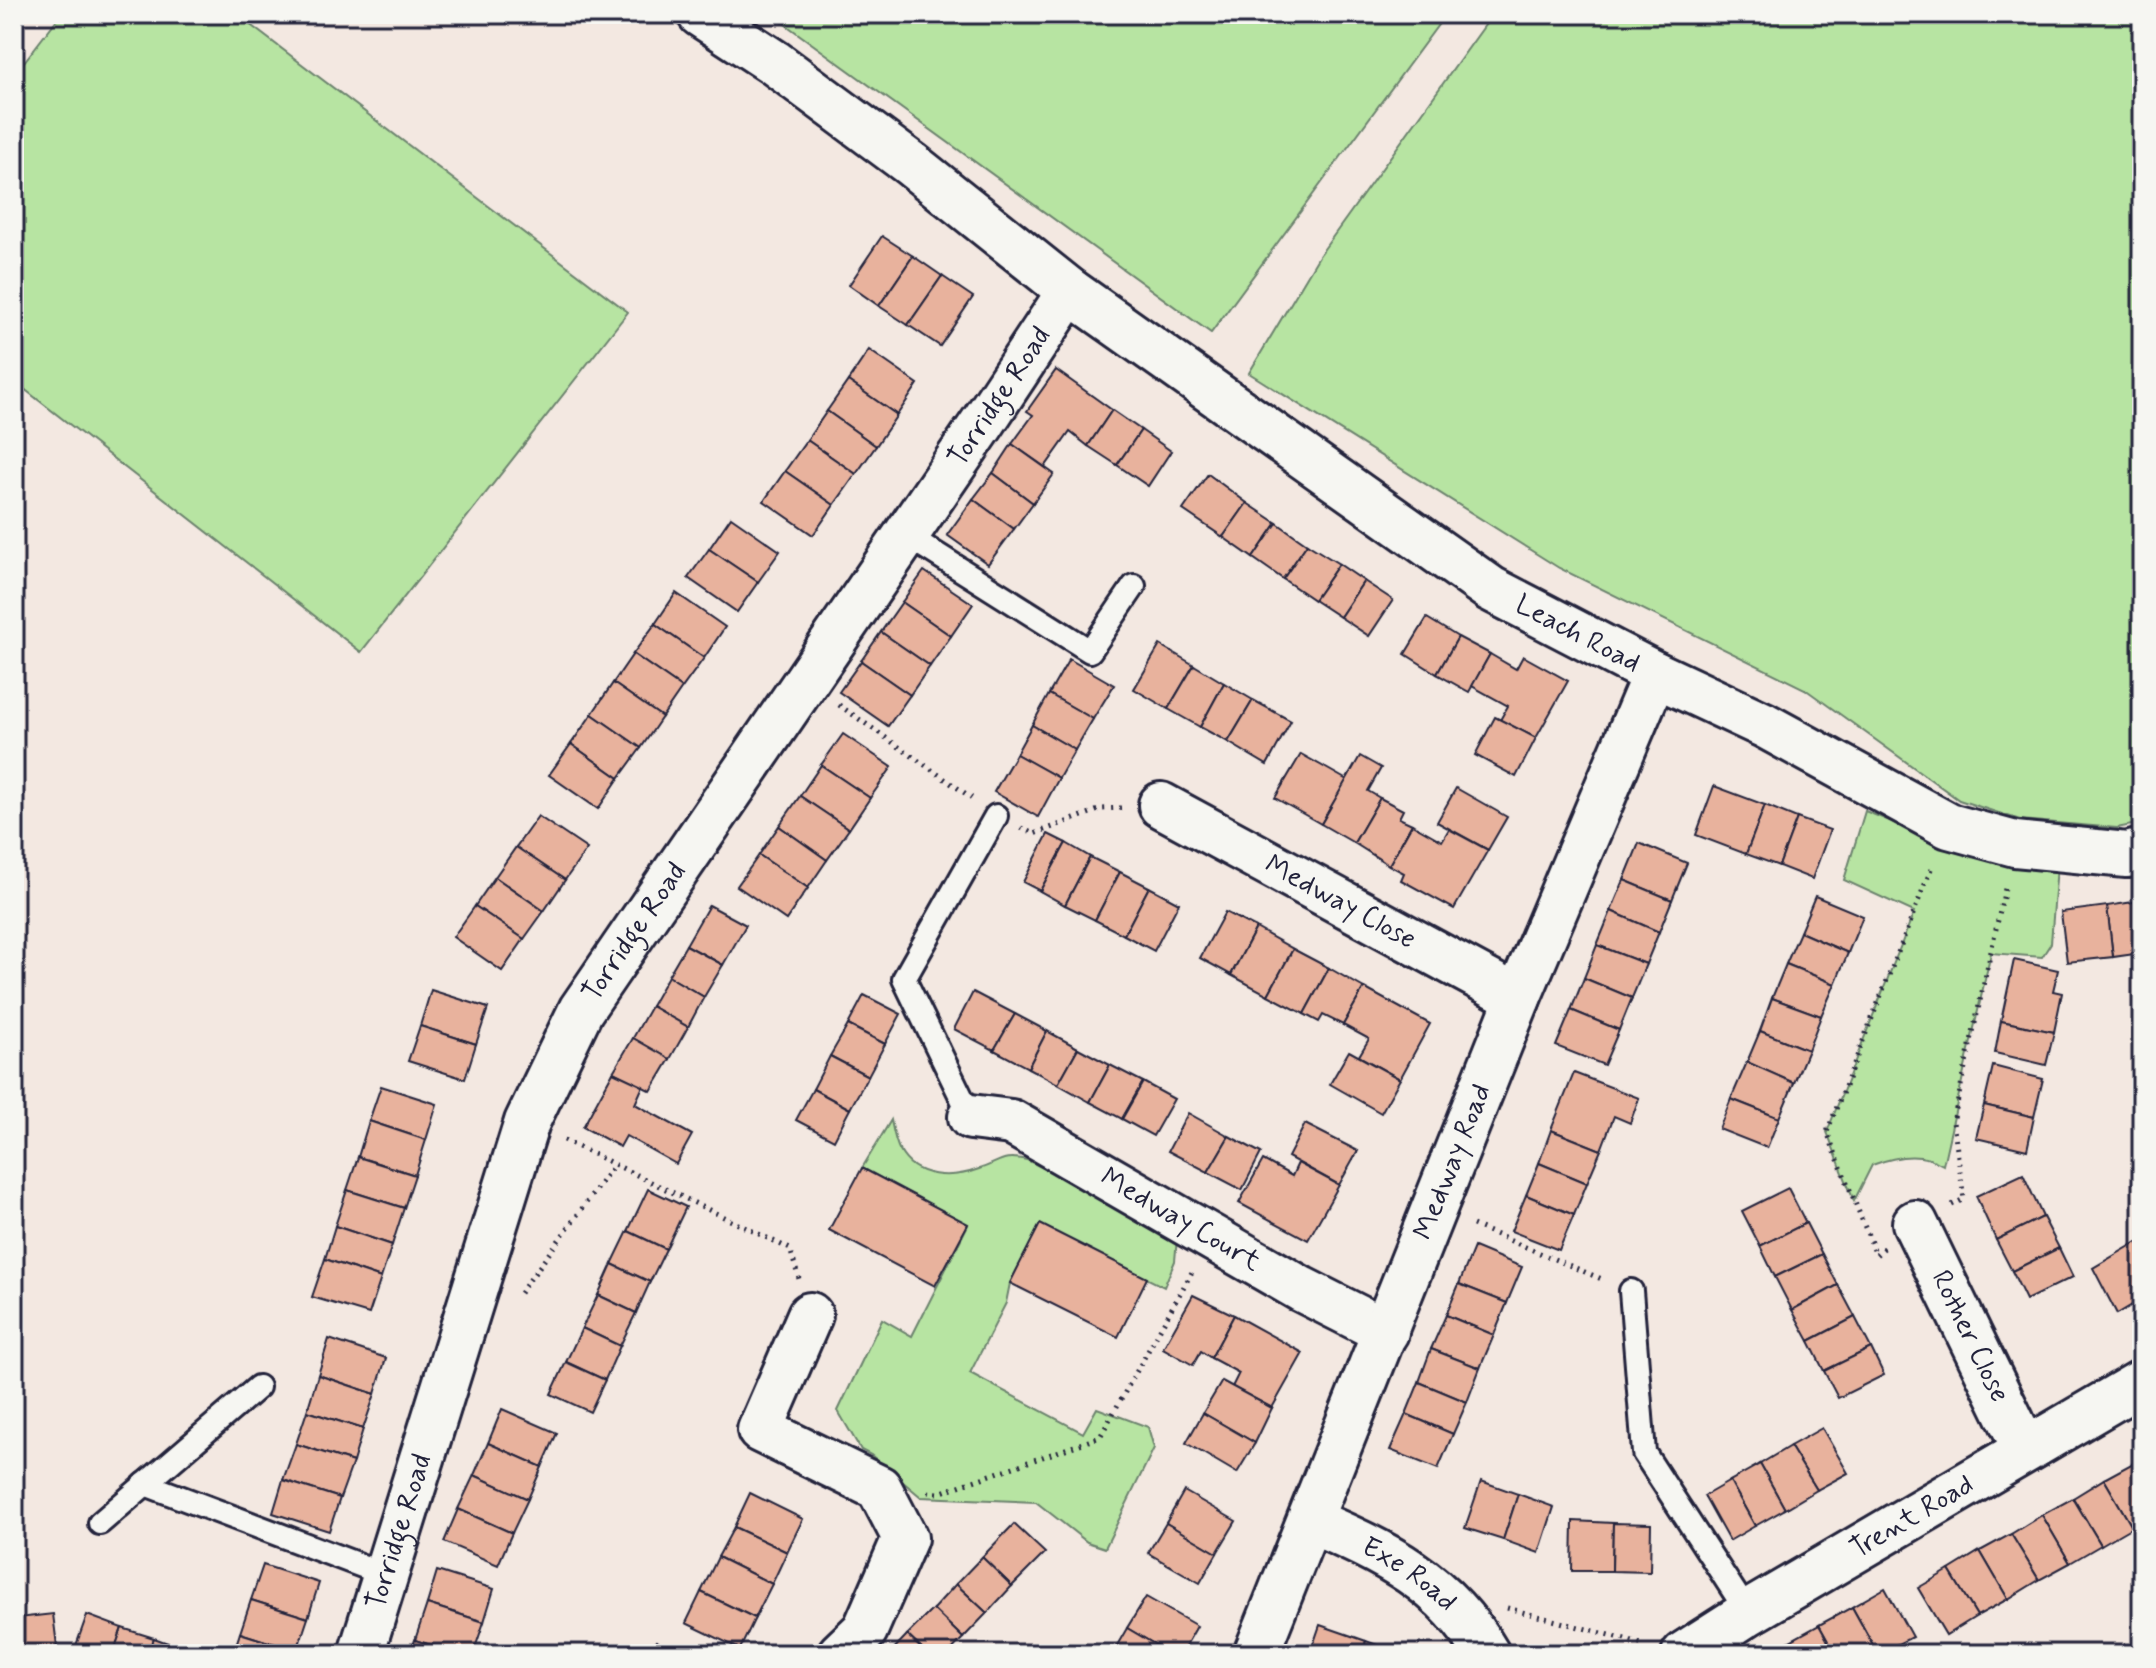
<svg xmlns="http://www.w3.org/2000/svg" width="2156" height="1668" font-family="Mynerve,sans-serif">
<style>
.green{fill:#b7e4a2;stroke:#6c836e;stroke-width:2}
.building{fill:#e8b29d;stroke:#22223b;stroke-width:2}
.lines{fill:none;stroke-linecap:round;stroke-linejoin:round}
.service-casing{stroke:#22223b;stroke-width:28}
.minor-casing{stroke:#22223b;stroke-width:50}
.path{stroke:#22223b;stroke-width:5;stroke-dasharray:2 6;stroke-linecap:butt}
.service{stroke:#f6f6f2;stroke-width:22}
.minor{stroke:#f6f6f2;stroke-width:44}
.labels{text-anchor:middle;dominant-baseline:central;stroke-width:6;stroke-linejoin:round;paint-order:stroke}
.street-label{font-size:28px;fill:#22223b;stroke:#f6f6f2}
</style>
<rect width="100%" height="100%" fill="#f3e8e1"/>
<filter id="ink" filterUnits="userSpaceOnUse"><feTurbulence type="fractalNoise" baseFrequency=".0125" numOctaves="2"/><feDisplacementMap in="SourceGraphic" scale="16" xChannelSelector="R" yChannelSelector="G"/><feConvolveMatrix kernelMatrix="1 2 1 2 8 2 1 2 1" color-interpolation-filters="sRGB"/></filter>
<g filter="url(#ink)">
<!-- green -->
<g class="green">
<path d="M61,14H236L628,312L361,652L14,381V75Z"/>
<path d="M771,14H1446L1211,333Z"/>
<path d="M1493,14H2142V823L2117,828L2020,820L1959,800L1805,689L1559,568L1249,373L1319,256Z"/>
<path d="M1865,811L1942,842L2057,866L2051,943L2042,957L1991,953L1943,1165C1921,1151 1895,1156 1872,1165L1854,1201L1827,1132L1914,912L1844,880Z"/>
<path d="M891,1120C893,1130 895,1142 900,1151C915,1179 952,1179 979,1169C1001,1162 1002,1154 1027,1160L1144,1217L1177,1238L1175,1261L1164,1287L1040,1225L1010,1283L1006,1303L970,1373L1083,1433L1097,1408L1148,1427L1154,1448L1105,1548L1087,1542L1036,1502L921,1497L871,1455L861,1450L838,1411L882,1319L912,1336L968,1225L862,1168Z"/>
</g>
<!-- building -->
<g class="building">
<path d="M882,236L913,256L879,306L849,285Z"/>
<path d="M913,256L942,276L908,325L879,306Z"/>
<path d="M942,276L973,297L940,346L908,325Z"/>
<path d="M869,350L918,384L897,415L848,381Z"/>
<path d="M1056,370L1112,410L1088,446L1070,432L1045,467L1012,444L1033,415L1027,411Z"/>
<path d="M848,381L897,415L876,446L827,411Z"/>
<path d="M1112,410L1141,430L1117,465L1088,446Z"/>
<path d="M827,411L876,446L856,474L807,440Z"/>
<path d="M1141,430L1171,451L1148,486L1117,465Z"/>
<path d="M807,440L856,474L834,505L785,471Z"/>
<path d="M1012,444L1054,474L1033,503L993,473Z"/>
<path d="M785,471L834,505L813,535L764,501Z"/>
<path d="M993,473L1033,503L1014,529L973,499Z"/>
<path d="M1208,474L1247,503L1223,537L1183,510Z"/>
<path d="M973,499L1014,529L988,564L947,535Z"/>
<path d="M1247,503L1277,523L1253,558L1223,537Z"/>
<path d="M731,517L780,551L758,582L709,549Z"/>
<path d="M1277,523L1307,544L1283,579L1253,558Z"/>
<path d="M1307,544L1339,564L1314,600L1283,579Z"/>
<path d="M709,549L758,582L737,612L688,578Z"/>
<path d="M1339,564L1364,581L1340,617L1314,600Z"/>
<path d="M924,571L973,604L951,636L902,602Z"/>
<path d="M1364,581L1393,600L1369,636L1340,617Z"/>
<path d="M676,593L725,627L704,658L655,624Z"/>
<path d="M902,602L951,636L930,666L881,632Z"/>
<path d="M1427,618L1458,637L1437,674L1405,654Z"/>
<path d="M655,624L704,658L682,688L633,654Z"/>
<path d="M881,632L930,666L910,695L861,661Z"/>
<path d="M1458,637L1490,654L1469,692L1437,674Z"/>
<path d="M1160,645L1194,665L1168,709L1134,689Z"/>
<path d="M633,654L682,688L662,717L613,683Z"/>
<path d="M1490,654L1516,669L1523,656L1568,681L1536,738L1500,720L1508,706L1472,686Z"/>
<path d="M1069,659L1114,685L1093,719L1049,694Z"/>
<path d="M861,661L910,695L888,726L839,692Z"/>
<path d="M1194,665L1224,683L1200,727L1168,709Z"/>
<path d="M613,683L662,717L641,748L592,714Z"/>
<path d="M1224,683L1253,700L1228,742L1200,727Z"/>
<path d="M1049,694L1093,719L1075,750L1032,725Z"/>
<path d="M1253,700L1291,721L1267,765L1228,742Z"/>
<path d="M592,714L641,748L619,778L571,744Z"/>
<path d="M1495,717L1536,738L1516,777L1475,755Z"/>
<path d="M1032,725L1075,750L1059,778L1016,754Z"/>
<path d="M843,734L892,767L870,798L821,765Z"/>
<path d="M571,744L619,778L598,809L549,775Z"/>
<path d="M1016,754L1059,778L1038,817L994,792Z"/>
<path d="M1301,754L1347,780L1321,824L1275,798Z"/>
<path d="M1360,756L1381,768L1368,791L1380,798L1354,843L1321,824Z"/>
<path d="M821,765L870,798L849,829L800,796Z"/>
<path d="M1714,786L1765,805L1746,854L1696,835Z"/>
<path d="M1456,788L1507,817L1488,850L1437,822Z"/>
<path d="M800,796L849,829L827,860L779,826Z"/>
<path d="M1380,798L1403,810L1399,818L1412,824L1389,865L1354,843Z"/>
<path d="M1765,805L1797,818L1779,866L1746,854Z"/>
<path d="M538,816L587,849L565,880L516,847Z"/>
<path d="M1797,818L1830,830L1812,879L1779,866Z"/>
<path d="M1412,824L1442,841L1449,829L1488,850L1454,909L1401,880L1404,873L1389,865Z"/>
<path d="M779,826L827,860L808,888L759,855Z"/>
<path d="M1048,834L1066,843L1040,891L1023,882Z"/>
<path d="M1066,843L1090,857L1065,905L1040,891Z"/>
<path d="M1639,843L1687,863L1672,900L1624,880Z"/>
<path d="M516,847L565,880L544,911L495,877Z"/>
<path d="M759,855L808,888L786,920L737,886Z"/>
<path d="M1090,857L1120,872L1095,920L1065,905Z"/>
<path d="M1120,872L1149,887L1124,935L1095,920Z"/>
<path d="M495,877L544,911L524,939L475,906Z"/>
<path d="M1624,880L1672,900L1659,932L1611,911Z"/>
<path d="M1149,887L1179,903L1154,951L1124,935Z"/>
<path d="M1815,896L1863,916L1848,953L1800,932Z"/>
<path d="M2140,901L2142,953L2113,957L2107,906Z"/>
<path d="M709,905L746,925L723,965L686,945Z"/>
<path d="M475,906L524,939L502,971L453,937Z"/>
<path d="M2107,906L2113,957L2067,962L2061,912Z"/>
<path d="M1611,911L1659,932L1646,964L1597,945Z"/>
<path d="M1225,912L1256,928L1231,975L1200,958Z"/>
<path d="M1256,928L1293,949L1268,995L1231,975Z"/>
<path d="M1800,932L1848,953L1835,984L1786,964Z"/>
<path d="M686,945L723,965L704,997L668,976Z"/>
<path d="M1597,945L1646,964L1632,998L1584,978Z"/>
<path d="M1293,949L1329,968L1304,1014L1268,995Z"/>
<path d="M2014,960L2058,970L2053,991L2062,993L2054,1032L2001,1021Z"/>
<path d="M1786,964L1835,984L1821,1016L1772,998Z"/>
<path d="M1329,968L1364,988L1343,1025L1323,1015L1319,1022L1304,1014Z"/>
<path d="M668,976L704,997L688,1027L651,1006Z"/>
<path d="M1584,978L1632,998L1619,1030L1571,1010Z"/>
<path d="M1364,988L1430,1024L1400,1079L1359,1056L1369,1039L1343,1025Z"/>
<path d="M431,990L488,1008L476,1044L420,1026Z"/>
<path d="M973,992L1015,1014L994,1050L954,1029Z"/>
<path d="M864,995L901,1014L885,1044L848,1025Z"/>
<path d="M1772,998L1821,1016L1808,1050L1760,1031Z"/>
<path d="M651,1006L688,1027L670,1059L633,1038Z"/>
<path d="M1571,1010L1619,1030L1604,1065L1556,1046Z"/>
<path d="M1015,1014L1047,1031L1028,1068L994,1050Z"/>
<path d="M2001,1021L2054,1032L2046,1065L1995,1053Z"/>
<path d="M848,1025L885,1044L868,1076L830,1056Z"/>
<path d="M420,1026L476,1044L465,1079L408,1061Z"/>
<path d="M1047,1031L1078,1048L1058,1084L1028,1068Z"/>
<path d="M1760,1031L1808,1050L1794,1083L1747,1062Z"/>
<path d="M633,1038L670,1059L651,1091L613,1072Z"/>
<path d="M1078,1048L1110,1065L1090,1102L1058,1084Z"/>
<path d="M1349,1051L1400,1079L1381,1113L1330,1084Z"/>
<path d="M830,1056L868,1076L850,1109L813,1089Z"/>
<path d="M1747,1062L1794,1083L1779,1118L1731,1099Z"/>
<path d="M1110,1065L1143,1082L1122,1119L1090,1102Z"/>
<path d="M1993,1066L2043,1079L2034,1117L1984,1105Z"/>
<path d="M613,1072L643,1086L635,1104L692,1135L676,1164L626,1136L620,1147L583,1127Z"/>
<path d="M1574,1073L1639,1098L1630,1123L1614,1116L1601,1150L1551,1130Z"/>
<path d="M1143,1082L1174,1099L1153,1136L1122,1119Z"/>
<path d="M381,1086L437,1104L426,1140L369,1121Z"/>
<path d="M813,1089L850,1109L834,1140L796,1120Z"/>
<path d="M1731,1099L1779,1118L1767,1148L1719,1129Z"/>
<path d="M1984,1105L2034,1117L2027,1150L1976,1138Z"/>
<path d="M1188,1113L1229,1136L1208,1172L1168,1151Z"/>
<path d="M369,1121L426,1140L415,1175L358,1157Z"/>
<path d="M1305,1124L1358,1151L1339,1185L1288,1157Z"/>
<path d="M1551,1130L1601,1150L1587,1183L1539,1163Z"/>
<path d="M1229,1136L1261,1153L1242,1190L1208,1172Z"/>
<path d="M358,1157L415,1175L404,1208L347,1190Z"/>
<path d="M1263,1160L1292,1176L1298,1163L1339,1185L1308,1240L1239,1203Z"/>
<path d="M1539,1163L1587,1183L1574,1215L1526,1195Z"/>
<path d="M862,1168L968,1224L935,1286L829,1230Z"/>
<path d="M2023,1174L2043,1217L1996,1240L1976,1196Z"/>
<path d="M1788,1188L1806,1223L1760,1246L1742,1211Z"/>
<path d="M648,1189L686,1207L666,1249L628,1231Z"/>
<path d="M347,1190L404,1208L392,1245L335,1226Z"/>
<path d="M1526,1195L1574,1215L1559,1250L1511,1231Z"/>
<path d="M2043,1217L2059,1248L2012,1271L1996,1240Z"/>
<path d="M1806,1223L1822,1254L1775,1277L1760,1246Z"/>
<path d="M1040,1224L1147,1278L1118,1337L1010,1283Z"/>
<path d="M335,1226L392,1245L381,1278L325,1259Z"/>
<path d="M628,1231L666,1249L650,1282L612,1264Z"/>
<path d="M2137,1242L2142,1250V1299L2117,1314L2093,1268Z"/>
<path d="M1474,1247L1522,1267L1507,1303L1459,1284Z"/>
<path d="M2059,1248L2073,1277L2026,1300L2012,1271Z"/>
<path d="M1822,1254L1838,1285L1792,1310L1775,1277Z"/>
<path d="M325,1259L381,1278L369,1314L312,1297Z"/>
<path d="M612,1264L650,1282L636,1313L598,1295Z"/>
<path d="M1459,1284L1507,1303L1494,1335L1446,1315Z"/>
<path d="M1838,1285L1855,1317L1809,1341L1792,1310Z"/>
<path d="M598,1295L636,1313L620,1346L582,1328Z"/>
<path d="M1193,1295L1234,1315L1211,1358L1201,1351L1193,1365L1163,1348Z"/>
<path d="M1234,1315L1303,1353L1272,1408L1232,1387L1239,1373L1211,1358Z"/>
<path d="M1446,1315L1494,1335L1480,1368L1431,1349Z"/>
<path d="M1855,1317L1871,1348L1824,1371L1809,1341Z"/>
<path d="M582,1328L620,1346L605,1380L566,1362Z"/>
<path d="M329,1339L386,1358L375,1394L318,1375Z"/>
<path d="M1871,1348L1884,1375L1838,1398L1824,1371Z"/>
<path d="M1431,1349L1480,1368L1467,1402L1419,1382Z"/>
<path d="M566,1362L605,1380L590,1412L551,1394Z"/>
<path d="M318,1375L375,1394L363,1429L307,1411Z"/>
<path d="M1222,1381L1272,1408L1255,1443L1203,1413Z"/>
<path d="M1419,1382L1467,1402L1453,1434L1406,1414Z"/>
<path d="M502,1409L557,1433L542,1467L488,1443Z"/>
<path d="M307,1411L363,1429L353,1462L296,1444Z"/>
<path d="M1203,1413L1255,1443L1237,1473L1186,1443Z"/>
<path d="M1406,1414L1453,1434L1438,1469L1390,1450Z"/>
<path d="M1822,1428L1848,1473L1817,1490L1790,1446Z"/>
<path d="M488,1443L542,1467L528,1499L474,1475Z"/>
<path d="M296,1444L353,1462L340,1498L283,1480Z"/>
<path d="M1790,1446L1817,1490L1785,1509L1760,1464Z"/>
<path d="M2135,1462L2142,1473V1521L2132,1527L2104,1479Z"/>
<path d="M1760,1464L1785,1509L1755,1526L1730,1481Z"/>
<path d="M474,1475L528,1499L512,1533L458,1509Z"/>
<path d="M2104,1479L2132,1527L2101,1545L2073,1498Z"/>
<path d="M283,1480L340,1498L329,1531L273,1513Z"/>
<path d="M1481,1481L1518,1494L1503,1540L1465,1528Z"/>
<path d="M1730,1481L1755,1526L1729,1541L1704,1496Z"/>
<path d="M1184,1491L1236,1521L1217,1553L1166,1523Z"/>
<path d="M750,1493L803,1519L787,1552L734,1527Z"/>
<path d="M1518,1494L1554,1507L1539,1553L1503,1540Z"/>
<path d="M2073,1498L2101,1545L2070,1563L2042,1515Z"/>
<path d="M458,1509L512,1533L498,1565L444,1542Z"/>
<path d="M2042,1515L2070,1563L2039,1580L2011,1534Z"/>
<path d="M1573,1521L1613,1523L1612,1571H1572Z"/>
<path d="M1166,1523L1217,1553L1200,1583L1148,1553Z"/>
<path d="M1613,1523L1651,1524L1650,1572L1612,1571Z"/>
<path d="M1014,1524L1045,1553L1012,1586L982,1557Z"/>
<path d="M734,1527L787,1552L772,1584L718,1557Z"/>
<path d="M2011,1534L2039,1580L2008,1599L1980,1551Z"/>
<path d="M1980,1551L2008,1599L1977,1616L1949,1570Z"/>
<path d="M718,1557L772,1584L755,1618L701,1592Z"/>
<path d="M982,1557L1012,1586L987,1613L956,1584Z"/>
<path d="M263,1565L319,1583L308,1618L251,1600Z"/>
<path d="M1949,1570L1977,1616L1946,1635L1918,1588Z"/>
<path d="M437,1571L494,1589L484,1622L427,1604Z"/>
<path d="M956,1584L987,1613L963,1638L933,1609Z"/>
<path d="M1885,1588L1912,1637L1878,1654L1852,1607Z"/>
<path d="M701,1592L755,1618L740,1649L686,1623Z"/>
<path d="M1146,1597L1197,1626L1181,1654H1171L1127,1628Z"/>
<path d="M251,1600L308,1618L297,1651L240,1633Z"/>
<path d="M427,1604L484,1622L473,1654H459L415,1640Z"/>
<path d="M1852,1607L1878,1654H1835L1819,1625Z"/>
<path d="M933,1609L963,1638L948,1654H927L907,1635Z"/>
<path d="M53,1614L58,1654H22L18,1618Z"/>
<path d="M87,1615L122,1628L113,1654H73Z"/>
<path d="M14,1618H18L22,1654H14Z"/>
<path d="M1320,1625L1366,1641L1362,1654H1310Z"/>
<path d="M1819,1625L1835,1654H1793L1786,1643Z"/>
<path d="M122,1628L154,1638L148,1654H113Z"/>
<path d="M1127,1628L1171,1654H1112Z"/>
<path d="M240,1633L297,1651L296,1654H233Z"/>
<path d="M907,1635L927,1654H889Z"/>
<path d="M154,1638L187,1650L186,1654H148Z"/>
<path d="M415,1640L459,1654H410Z"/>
<path d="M657,1641L672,1654H646Z"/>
<path d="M1366,1641L1402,1654H1362Z"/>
<path d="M1786,1643L1793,1654H1766Z"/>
</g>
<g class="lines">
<defs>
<g id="service">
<path d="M906,535L1090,651L1134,586"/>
<path d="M971,1117L904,979L996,816"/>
<path d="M1631,1291L1644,1453L1748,1613"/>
<path d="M145,1484L386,1575"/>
<path d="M100,1523L258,1387"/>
</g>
<g id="minor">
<path id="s1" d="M700,14L775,63L911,164L1070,291L1491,589L1655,674L1764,725L1949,826L2015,844L2127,855L2142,851"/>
<path id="s2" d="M1161,805L1518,998"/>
<path id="s3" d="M971,1117L1011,1122L1301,1289L1386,1332"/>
<path id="s4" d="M1915,1223L2025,1449"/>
<path d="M810,1315L760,1430L879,1488L905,1538L865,1630L840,1654"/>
<path id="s5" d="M1311,1521C1385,1553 1445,1581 1487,1654"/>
<path id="s6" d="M361,1654L527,1122L581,1010L982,424L1070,291"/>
<path id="s7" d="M1256,1654L1518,998L1655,674"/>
<path id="s8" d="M1684,1654L1748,1613L2142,1382"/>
</g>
</defs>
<!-- service casing -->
<use href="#service" class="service-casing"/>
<!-- minor casing -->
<use href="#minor" class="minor-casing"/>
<!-- path -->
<g class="path">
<path d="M839,705L972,798"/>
<path d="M1021,828L1034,834L1101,809L1121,808"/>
<path d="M564,1140L790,1249L799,1279"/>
<path d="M1952,1205L1964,1199L1953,1122L2006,884"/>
<path d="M1473,1225L1604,1280"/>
<path d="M1884,1248L1876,1255L1827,1132L1933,864"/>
<path d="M520,1293L614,1165"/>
<path d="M928,1492L939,1493L1100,1437L1192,1272"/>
<path d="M1507,1608L1644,1644"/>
</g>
<!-- service -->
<use href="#service" class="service"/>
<!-- minor -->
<use href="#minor" class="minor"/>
</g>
</g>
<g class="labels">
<!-- street labels -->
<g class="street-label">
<text stroke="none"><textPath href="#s6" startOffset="1424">Torridge Road</textPath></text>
<text stroke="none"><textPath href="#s1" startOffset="1076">Leach Road</textPath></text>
<text stroke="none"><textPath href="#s2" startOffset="204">Medway Close</textPath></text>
<text stroke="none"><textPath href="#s6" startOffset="776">Torridge Road</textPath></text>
<text stroke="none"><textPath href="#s7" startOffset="530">Medway Road</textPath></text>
<text stroke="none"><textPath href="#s3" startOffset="236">Medway Court</textPath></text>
<text stroke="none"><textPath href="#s4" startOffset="126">Rother Close</textPath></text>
<text stroke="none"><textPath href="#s8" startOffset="266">Trent Road</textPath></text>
<text stroke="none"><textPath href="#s6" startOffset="128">Torridge Road</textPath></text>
<text stroke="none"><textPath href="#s5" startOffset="112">Exe Road</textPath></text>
</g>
</g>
<!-- margin -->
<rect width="2156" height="1668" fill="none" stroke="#f6f6f2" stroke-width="48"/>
<rect x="24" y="24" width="2108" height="1620" fill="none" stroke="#22223b" stroke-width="3" filter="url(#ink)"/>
</svg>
